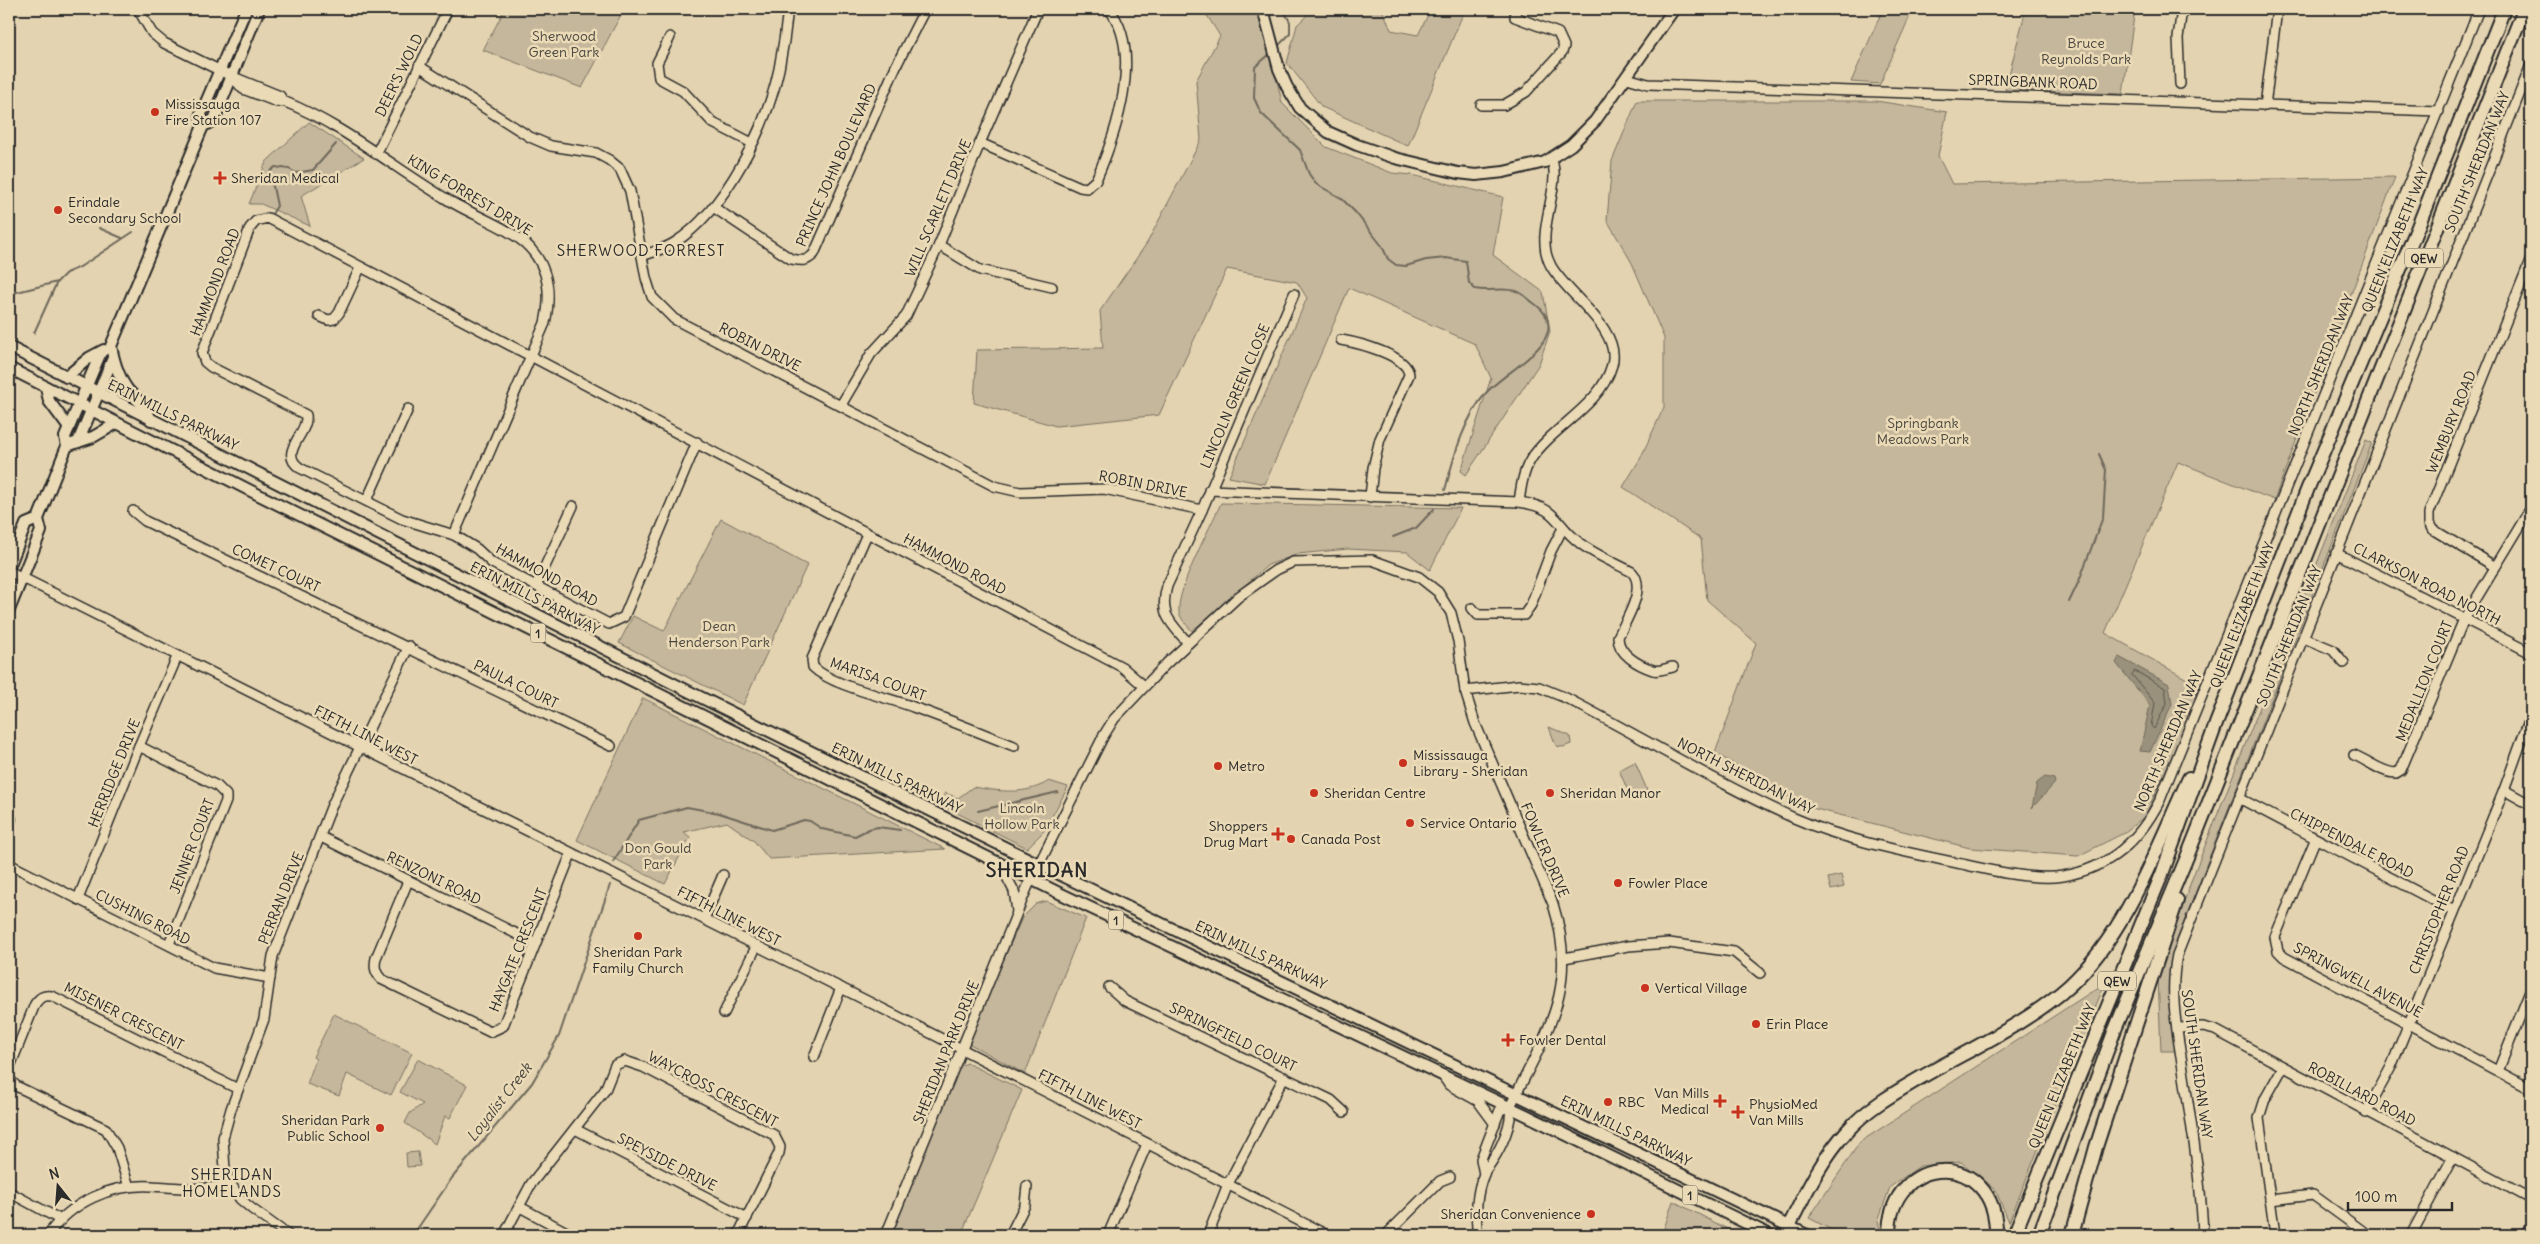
<svg xmlns="http://www.w3.org/2000/svg" width="2540" height="1244" font-family="Delius,sans-serif">
<style>
.green{fill:#c5b79b;stroke:#787163}
.water{fill:#9a917b;stroke:#6e685b}
.lines{fill:none;stroke-linecap:round;stroke-linejoin:round}
.shore{stroke:#57544b;stroke-width:1}
.stream{stroke:#6e685b;stroke-width:2}
.minor-casing{stroke:#2b2b2b;stroke-width:12}
.major-casing{stroke:#2b2b2b;stroke-width:14}
.highway-casing{stroke:#2b2b2b;stroke-width:16}
.minor{stroke:#ebdab6;stroke-width:9}
.major{stroke:#ebdab6;stroke-width:10}
.highway{stroke:#ebdab6;stroke-width:12}
.poi-dot{fill:#c8321e;stroke:#ebdab6;stroke-width:2}
.labels{text-anchor:middle;dominant-baseline:central;stroke-width:5;stroke-linejoin:round;paint-order:stroke}
.shield{fill:#ebdab6;stroke:#656055;stroke-width:1}
.shield-label{font-size:12px;font-weight:bold;fill:#2b2b2b}
.park-label{font-size:14px;fill:#4a4741;stroke:#ebdab6}
.street-label{font-size:14px;fill:#2b2b2b;stroke:#ebdab6}
.poi-label{font-size:14px;fill:#2b2b2b;stroke:#ebdab6;text-anchor:start}
.neighbourhood-label{font-size:15px;letter-spacing:1px;fill:#2b2b2b;stroke:#ebdab6}
.water-label{font-size:15px;font-style:italic;fill:#47443f;stroke:#ebdab6}
.district-label{font-size:19px;font-weight:bold;letter-spacing:1px;fill:#2b2b2b;stroke:#ebdab6}
</style>
<rect width="100%" height="100%" fill="#e3d3b0"/>
<filter id="ink" filterUnits="userSpaceOnUse"><feTurbulence type="fractalNoise" baseFrequency=".02" numOctaves="2"/><feDisplacementMap in="SourceGraphic" scale="10" xChannelSelector="R" yChannelSelector="G"/><feConvolveMatrix kernelMatrix="1 2 1 2 8 2 1 2 1" color-interpolation-filters="sRGB"/></filter>
<g filter="url(#ink)">
<!-- green -->
<g class="green">
<path d="M505,9H624L582,88L483,50Z"/>
<path d="M1203,9H1257L1264,22L1282,103L1326,147L1392,173L1412,175L1503,197L1493,255L1543,292L1550,331L1539,364L1466,475L1461,471L1491,378L1475,344L1349,288L1265,484L1229,477L1307,298L1297,282L1227,269L1159,415L1056,426L974,403L977,350L1103,348L1100,311L1147,243L1201,140L1196,81L1220,36Z"/>
<path d="M1313,9H1382L1391,30L1418,35L1431,9H1465L1408,146L1322,107L1287,63L1297,25Z"/>
<path d="M1883,9H1913L1880,84L1851,82Z"/>
<path d="M2026,9H2135L2123,94L2005,90Z"/>
<path d="M1637,101H1876L1947,112L1938,156L1952,184L2395,177L2274,500L2178,462L2105,633L2203,688L2145,816L2124,833L2078,856L1970,848L1804,806L1715,753L1756,643L1707,600L1701,539L1623,487L1640,459L1664,407V338L1632,263L1607,220L1612,161Z"/>
<path d="M309,122L364,158L301,196L310,226L261,204H249L266,162Z"/>
<path d="M2366,440L2372,443L2176,942C2166,982 2170,1011 2176,1051H2161L2158,976L2193,876Z"/>
<path d="M1221,503L1461,508L1430,570L1407,552L1348,549L1298,554L1268,565L1192,631C1187,625 1181,620 1179,612C1176,590 1211,526 1221,503Z"/>
<path d="M721,519L807,565L743,705L619,643L633,616L664,631Z"/>
<path d="M643,698L945,849L769,859L754,841L727,822L684,832L690,837L665,884L577,840Z"/>
<path d="M1549,727L1570,736L1571,744L1563,747L1556,746Z"/>
<path d="M1635,762L1647,790L1631,798L1619,770Z"/>
<path d="M1049,781L1068,787L1044,831L1027,848L939,804L945,793L958,798L973,787C999,791 1025,796 1049,781Z"/>
<path d="M1841,875L1844,887L1831,890L1828,878Z"/>
<path d="M1046,901L1086,918L1025,1074L970,1044L969,1038L1022,918L1036,904Z"/>
<path d="M2105,983L2009,1222L1995,1189L1961,1162L1920,1166L1890,1187L1878,1221L1882,1235H1841L1809,1218L1860,1142Z"/>
<path d="M334,1014L412,1053L391,1095L347,1074L339,1096L307,1084L316,1059L313,1057Z"/>
<path d="M418,1059L467,1085L450,1118L445,1116L435,1144L405,1123L410,1113L423,1104L400,1092Z"/>
<path d="M967,1063L1022,1090L961,1235H891L957,1067Z"/>
<path d="M418,1152L420,1166L407,1167L406,1153Z"/>
<path d="M1673,1201L1739,1235H1662Z"/>
</g>
<!-- water -->
<g class="water">
<path d="M2119,657L2169,684L2172,704L2150,752L2140,751L2150,705L2116,663Z"/>
<path d="M2045,777L2054,779L2055,783L2032,808L2037,783Z"/>
</g>
<g class="lines">
<!-- shore -->
<path class="shore" d="M2135,671L2165,688L2167,703L2154,729L2151,726L2155,703L2132,675Z"/>
<!-- stream -->
<g class="stream">
<path d="M1276,48L1290,34V22L1283,9"/>
<path d="M1271,53L1255,67L1254,98L1261,113L1300,150L1309,174L1316,184L1341,198L1356,213L1382,246L1388,259L1396,265L1406,266L1426,260L1446,258L1466,261L1469,283L1475,289C1488,292 1503,287 1516,291C1523,293 1529,300 1535,304C1579,337 1504,371 1486,393C1463,420 1454,457 1445,490"/>
<path d="M272,214L277,206L270,172L275,167L289,169L296,173L313,170L336,144"/>
<path d="M99,228L122,238"/>
<path d="M9,294L57,282"/>
<path d="M34,333L57,282L66,273L80,267L133,232"/>
<path d="M1393,537L1416,528L1434,509"/>
<path d="M2069,602L2079,581L2103,517L2106,470L2099,454"/>
<path d="M978,811L1058,792"/>
<path d="M613,862L639,820L687,807L719,813L772,830L804,820L810,821L822,829L855,836L869,829L878,827L900,830"/>
<path d="M413,1235L452,1178L532,1083L559,1036L610,885"/>
</g>
<defs>
<g id="minor">
<path d="M138,9L152,33L164,43L231,76L280,96L283,101C343,125 393,167 448,200C472,215 513,229 530,248C550,270 551,296 545,323L454,535"/>
<path d="M670,37L657,63L659,78L683,91L713,123L752,143"/>
<path d="M419,66L530,137L551,146L596,153L609,160L620,169L630,191L646,278L652,297L674,319L994,486L1020,492L1104,489L1202,510"/>
<path d="M233,78L243,89L277,102L283,101"/>
<path d="M1627,78L1648,84L2439,111"/>
<path d="M2180,84L2178,38L2182,9"/>
<path d="M1481,105H1504L1526,92L1562,52L1564,46L1558,33L1515,17L1516,9"/>
<path d="M2265,106L2277,9"/>
<path d="M980,143L1080,187L1087,188L1096,180C1116,134 1144,52 1109,9"/>
<path d="M376,154L448,9"/>
<path d="M713,207L791,259C802,261 806,262 814,254L896,66L925,9"/>
<path d="M939,245L980,270L1052,287"/>
<path d="M642,256C653,252 664,249 674,243C725,211 767,126 779,69C783,49 786,29 788,9"/>
<path d="M319,316L328,320L334,319L339,313L360,268"/>
<path d="M1341,340C1358,343 1408,355 1409,375L1380,439L1373,468L1370,497"/>
<path d="M841,405L871,354L906,316L939,245L980,143L1038,9"/>
<path d="M697,442L624,617L609,624L492,563L477,549L454,535L402,519L300,468C277,452 309,434 306,415L211,367L205,362L202,353L250,228L256,221L268,218L1122,667L1144,686"/>
<path d="M1209,490L1519,502C1560,508 1552,522 1581,544C1596,555 1615,563 1632,572C1647,588 1626,620 1618,637C1618,654 1638,665 1653,670C1658,672 1667,668 1673,667"/>
<path d="M367,500L408,409"/>
<path d="M1519,502C1521,487 1523,472 1531,459C1554,425 1600,407 1612,365C1622,329 1568,296 1551,266C1536,239 1553,206 1554,177C1555,171 1553,165 1552,159"/>
<path d="M133,511L145,521L611,746"/>
<path d="M867,534L812,659L813,667C832,686 887,697 913,707C947,719 981,733 1014,746"/>
<path d="M2336,553L2531,653"/>
<path d="M2494,566L2432,529L2429,523V513L2531,259"/>
<path d="M9,571L893,1014L1327,1235"/>
<path d="M536,586L573,506"/>
<path d="M1472,608L1478,615H1524L1531,605L1551,551L1563,528"/>
<path d="M2304,638L2333,650L2344,663"/>
<path d="M1188,643C1170,622 1159,615 1167,586L1202,510L1294,294"/>
<path d="M1465,691L1519,685L1539,687L1566,698C1642,737 1716,783 1794,818C1847,841 1906,852 1962,864C1989,870 2036,881 2063,876C2110,868 2139,841 2160,800L2479,9"/>
<path d="M139,746L217,786L226,795V801L169,944"/>
<path d="M2354,755C2367,760 2382,773 2396,773L2401,770L2464,619L2531,508"/>
<path d="M2504,790L2531,805"/>
<path d="M2239,798L2454,911"/>
<path d="M9,825L11,819"/>
<path d="M321,837L535,943"/>
<path d="M2315,840L2275,937L2278,951L2284,957L2531,1089"/>
<path d="M999,862L1014,891L1017,911"/>
<path d="M9,864L214,968L270,978"/>
<path d="M408,881L376,958C374,967 375,972 381,979L490,1032L503,1026L571,854"/>
<path d="M78,899L139,746L177,657"/>
<path d="M704,919L723,875"/>
<path d="M1564,958L1628,946L1669,943L1734,952L1760,973"/>
<path d="M1109,987L1125,1001L1331,1100L1344,1112"/>
<path d="M724,1013L757,945"/>
<path d="M2177,1028L2203,1027L2215,1030L2531,1199"/>
<path d="M814,1057L841,988"/>
<path d="M9,1069L35,1004C40,997 43,995 52,996L238,1089"/>
<path d="M2498,1071L2531,989"/>
<path d="M1443,1076L1449,1085L1478,1101L1495,1124"/>
<path d="M9,1079L16,1086L106,1129L117,1148L129,1187"/>
<path d="M2366,1113L2391,1067L2504,790L2531,715"/>
<path d="M575,1129L747,1218"/>
<path d="M1484,1174L1481,1159L1500,1110L1510,1107"/>
<path d="M9,1192L61,1220"/>
<path d="M2270,1200L2313,1195L2368,1235"/>
<path d="M520,1207L572,1235"/>
<path d="M48,1235C71,1202 111,1184 151,1186C178,1187 203,1192 231,1184"/>
<path d="M288,1235L252,1209L240,1199L231,1184L225,1170L223,1138L231,1109L264,1019L273,956L332,805L409,646"/>
<path d="M504,1235L531,1184L605,1090L615,1065L625,1061L643,1067L774,1135L780,1147L779,1153L738,1235"/>
<path d="M886,1235L1027,888L1104,735L1114,719L1167,663L1238,597L1276,570L1293,562L1372,560L1419,577L1438,592L1451,613L1458,641L1465,691L1475,723L1553,904C1580,990 1546,1032 1510,1107"/>
<path d="M1010,1235L1025,1205L1027,1186"/>
<path d="M1108,1235L1147,1144"/>
<path d="M1208,1235L1228,1184L1284,1077"/>
<path d="M1386,1235L1440,1181L1450,1177"/>
<path d="M1478,1235C1475,1217 1476,1192 1484,1174C1485,1169 1490,1165 1492,1161C1501,1148 1513,1122 1510,1107"/>
<path d="M1785,1235L1789,1226"/>
<path d="M2203,1235C2201,1179 2191,1124 2183,1069C2177,1031 2169,993 2177,955L2531,65"/>
<path d="M2275,1235L2259,1118L2265,1099L2283,1067"/>
<path d="M2411,1235L2453,1157"/>
<path d="M2525,1235L2531,1226"/>
</g>
<g id="major">
<path d="M1263,9L1279,69L1287,87L1300,108L1328,132L1357,145L1395,158L1458,173L1476,175L1504,172L1545,162L1571,145L1595,121L1674,9"/>
<path d="M203,126L214,120L259,9"/>
<path d="M9,347L688,691L1063,876L1807,1235"/>
<path d="M9,368L253,492L1055,891L1526,1115L1770,1235"/>
<path d="M66,377L89,358L104,350"/>
<path d="M46,387L49,401L69,428"/>
<path d="M151,420C146,406 138,401 128,390C118,377 114,362 111,346L203,126L201,114L246,9"/>
<path d="M78,442L93,437L117,423"/>
<path d="M67,446L78,442L113,358"/>
<path d="M9,567L26,524L38,519"/>
<path d="M9,610L41,531L38,519L67,446L65,437L101,352"/>
</g>
<g id="highway">
<path d="M1789,1226C1806,1192 1822,1158 1848,1130C1866,1110 1891,1095 1915,1081C1964,1052 2027,1024 2069,986C2126,934 2157,847 2189,778"/>
<path d="M1889,1235C1889,1150 1998,1149 1996,1235"/>
<path d="M2014,1235L2162,874L2216,724L2308,488L2417,229L2504,9"/>
<path d="M2039,1235L2114,1032L2187,857L2524,9"/>
<path d="M2072,1235L2096,1147L2177,900"/>
</g>
</defs>
<!-- minor casing -->
<use href="#minor" class="minor-casing"/>
<!-- major casing -->
<use href="#major" class="major-casing"/>
<!-- highway casing -->
<use href="#highway" class="highway-casing"/>
<!-- minor -->
<use href="#minor" class="minor"/>
<!-- major -->
<use href="#major" class="major"/>
<!-- highway -->
<use href="#highway" class="highway"/>
</g>
</g>
<!-- markers -->
<g class="poi-dot">
<circle cx="155" cy="112" r="5"/>
<path d="M217.5 170.5h5v5h5v5h-5v5h-5v-5h-5v-5h5z"/>
<circle cx="58" cy="210" r="5"/>
<circle cx="1403" cy="763" r="5"/>
<circle cx="1218" cy="766" r="5"/>
<circle cx="1314" cy="793" r="5"/>
<circle cx="1550" cy="793" r="5"/>
<circle cx="1410" cy="823" r="5"/>
<path d="M1275.5 826.5h5v5h5v5h-5v5h-5v-5h-5v-5h5z"/>
<circle cx="1291" cy="839" r="5"/>
<circle cx="1618" cy="883" r="5"/>
<circle cx="638" cy="936" r="5"/>
<circle cx="1645" cy="988" r="5"/>
<circle cx="1756" cy="1024" r="5"/>
<path d="M1505.5 1032.5h5v5h5v5h-5v5h-5v-5h-5v-5h5z"/>
<path d="M1717.5 1093.5h5v5h5v5h-5v5h-5v-5h-5v-5h5z"/>
<circle cx="1608" cy="1102" r="5"/>
<path d="M1735.5 1104.5h5v5h5v5h-5v5h-5v-5h-5v-5h5z"/>
<circle cx="380" cy="1128" r="5"/>
<circle cx="1591" cy="1214" r="5"/>
</g>
<g class="labels">
<!-- shield labels -->
<g class="shield">
<rect x="2405" y="248.5" width="38" height="19" rx="4"/>
<rect x="530.5" y="623.5" width="15" height="19" rx="4"/>
<rect x="1108.5" y="910.5" width="15" height="19" rx="4"/>
<rect x="2098" y="971.5" width="38" height="19" rx="4"/>
<rect x="1682.5" y="1185.5" width="15" height="19" rx="4"/>
</g>
<g class="shield-label">
<text x="2424" y="258">QEW</text>
<text x="538" y="633">1</text>
<text x="1116" y="920">1</text>
<text x="2117" y="981">QEW</text>
<text x="1690" y="1195">1</text>
</g>
<!-- park labels -->
<g class="park-label">
<text x="564" y="36">Sherwood<tspan x="564" dy="16">Green Park</tspan></text>
<text x="2086" y="43">Bruce<tspan x="2086" dy="16">Reynolds Park</tspan></text>
<text x="1923" y="423">Springbank<tspan x="1923" dy="16">Meadows Park</tspan></text>
<text x="719" y="626">Dean<tspan x="719" dy="16">Henderson Park</tspan></text>
<text x="1022" y="808">Lincoln<tspan x="1022" dy="16">Hollow Park</tspan></text>
<text x="658" y="848">Don Gould<tspan x="658" dy="16">Park</tspan></text>
</g>
<!-- street labels -->
<g class="street-label">
<text transform="translate(399 75) rotate(-64)">DEER'S WOLD</text>
<text transform="translate(2033 82) rotate(2)">SPRINGBANK ROAD</text>
<text transform="translate(2477 162) rotate(-68)">SOUTH SHERIDAN WAY</text>
<text transform="translate(836 165) rotate(-66)">PRINCE JOHN BOULEVARD</text>
<text transform="translate(470 195) rotate(31)">KING FORREST DRIVE</text>
<text transform="translate(938 208) rotate(-67)">WILL SCARLETT DRIVE</text>
<text transform="translate(2395 240) rotate(-68)">QUEEN ELIZABETH WAY</text>
<text transform="translate(215 282) rotate(-69)">HAMMOND ROAD</text>
<text transform="translate(760 347) rotate(27)">ROBIN DRIVE</text>
<text transform="translate(2321 365) rotate(-68)">NORTH SHERIDAN WAY</text>
<text transform="translate(1235 396) rotate(-67)">LINCOLN GREEN CLOSE</text>
<text transform="translate(173 415) rotate(26)">ERIN MILLS PARKWAY</text>
<text transform="translate(2451 422) rotate(-68)">WEMBURY ROAD</text>
<text transform="translate(1143 484) rotate(11)">ROBIN DRIVE</text>
<text transform="translate(955 564) rotate(28)">HAMMOND ROAD</text>
<text transform="translate(276 568) rotate(25)">COMET COURT</text>
<text transform="translate(547 575) rotate(29)">HAMMOND ROAD</text>
<text transform="translate(2427 584) rotate(27)">CLARKSON ROAD NORTH</text>
<text transform="translate(535 598) rotate(27)">ERIN MILLS PARKWAY</text>
<text transform="translate(2242 615) rotate(-69)">QUEEN ELIZABETH WAY</text>
<text transform="translate(2289 636) rotate(-68)">SOUTH SHERIDAN WAY</text>
<text transform="translate(878 679) rotate(20)">MARISA COURT</text>
<text transform="translate(2424 681) rotate(-68)">MEDALLION COURT</text>
<text transform="translate(516 684) rotate(26)">PAULA COURT</text>
<text transform="translate(366 735) rotate(27)">FIFTH LINE WEST</text>
<text transform="translate(2168 741) rotate(-67)">NORTH SHERIDAN WAY</text>
<text transform="translate(114 773) rotate(-68)">HERRIDGE DRIVE</text>
<text transform="translate(1746 776) rotate(27)">NORTH SHERIDAN WAY</text>
<text transform="translate(897 778) rotate(26)">ERIN MILLS PARKWAY</text>
<text transform="translate(2352 843) rotate(27)">CHIPPENDALE ROAD</text>
<text transform="translate(192 846) rotate(-69)">JENNER COURT</text>
<text transform="translate(1545 850) rotate(67)">FOWLER DRIVE</text>
<text transform="translate(434 878) rotate(26)">RENZONI ROAD</text>
<text transform="translate(281 898) rotate(-68)">PERRAN DRIVE</text>
<text transform="translate(2439 910) rotate(-68)">CHRISTOPHER ROAD</text>
<text transform="translate(729 916) rotate(27)">FIFTH LINE WEST</text>
<text transform="translate(143 917) rotate(27)">CUSHING ROAD</text>
<text transform="translate(518 950) rotate(-68)">HAYGATE CRESCENT</text>
<text transform="translate(1261 955) rotate(25)">ERIN MILLS PARKWAY</text>
<text transform="translate(2358 980) rotate(28)">SPRINGWELL AVENUE</text>
<text transform="translate(124 1016) rotate(27)">MISENER CRESCENT</text>
<text transform="translate(1233 1037) rotate(26)">SPRINGFIELD COURT</text>
<text transform="translate(946 1052) rotate(-68)">SHERIDAN PARK DRIVE</text>
<text transform="translate(2197 1064) rotate(82)">SOUTH SHERIDAN WAY</text>
<text transform="translate(2062 1076) rotate(-68)">QUEEN ELIZABETH WAY</text>
<text transform="translate(713 1089) rotate(28)">WAYCROSS CRESCENT</text>
<text transform="translate(2362 1094) rotate(28)">ROBILLARD ROAD</text>
<text transform="translate(1090 1099) rotate(27)">FIFTH LINE WEST</text>
<text transform="translate(1626 1131) rotate(26)">ERIN MILLS PARKWAY</text>
<text transform="translate(667 1162) rotate(27)">SPEYSIDE DRIVE</text>
</g>
<!-- poi labels -->
<g class="poi-label">
<text x="165" y="104">Mississauga<tspan x="165" dy="16">Fire Station 107</tspan></text>
<text x="231" y="178">Sheridan Medical</text>
<text x="68" y="202">Erindale<tspan x="68" dy="16">Secondary School</tspan></text>
<text x="1413" y="755">Mississauga<tspan x="1413" dy="16">Library - Sheridan</tspan></text>
<text x="1228" y="766">Metro</text>
<text x="1324" y="793">Sheridan Centre</text>
<text x="1560" y="793">Sheridan Manor</text>
<text x="1420" y="823">Service Ontario</text>
<text x="1268" y="826" text-anchor="end">Shoppers<tspan x="1268" dy="16">Drug Mart</tspan></text>
<text x="1301" y="839">Canada Post</text>
<text x="1628" y="883">Fowler Place</text>
<text x="638" y="952" text-anchor="middle">Sheridan Park<tspan x="638" dy="16">Family Church</tspan></text>
<text x="1655" y="988">Vertical Village</text>
<text x="1766" y="1024">Erin Place</text>
<text x="1519" y="1040">Fowler Dental</text>
<text x="1709" y="1093" text-anchor="end">Van Mills<tspan x="1709" dy="16">Medical</tspan></text>
<text x="1618" y="1102">RBC</text>
<text x="1749" y="1104">PhysioMed<tspan x="1749" dy="16">Van Mills</tspan></text>
<text x="370" y="1120" text-anchor="end">Sheridan Park<tspan x="370" dy="16">Public School</tspan></text>
<text x="1581" y="1214" text-anchor="end">Sheridan Convenience</text>
</g>
<!-- neighbourhood labels -->
<g class="neighbourhood-label">
<text x="641" y="250">SHERWOOD FORREST</text>
<text x="232" y="1174">SHERIDAN<tspan x="232" dy="17">HOMELANDS</tspan></text>
</g>
<!-- water labels -->
<g class="water-label">
<text transform="translate(499 1102) rotate(-52)">Loyalist Creek</text>
</g>
<!-- district labels -->
<g class="district-label">
<text x="1037" y="870">SHERIDAN</text>
</g>
</g>
<!-- margin -->
<rect width="2540" height="1244" fill="none" stroke="#ebdab6" stroke-width="30"/>
<rect x="15" y="15" width="2510" height="1214" fill="none" stroke="#2b2b2b" stroke-width="2" filter="url(#ink)"/>
<!-- north arrow -->
<g transform="translate(58 1186) rotate(343)" stroke="#ebdab6" stroke-width="4" paint-order="stroke">
<path d="M0-4L9 19L0 12L-9 19Z" fill="#2b2b2b"/>
<text y="-8" font-size="14" font-weight="bold" text-anchor="middle" fill="#2b2b2b">N</text>
</g>
<!-- scale -->
<path d="M2348 1202v8h104v-8" fill="none" stroke="#2b2b2b" stroke-width="2.5"/>
<text x="2355" y="1202" font-size="15" fill="#2b2b2b" stroke="#ebdab6" stroke-width="4" paint-order="stroke">100 m</text>
</svg>
